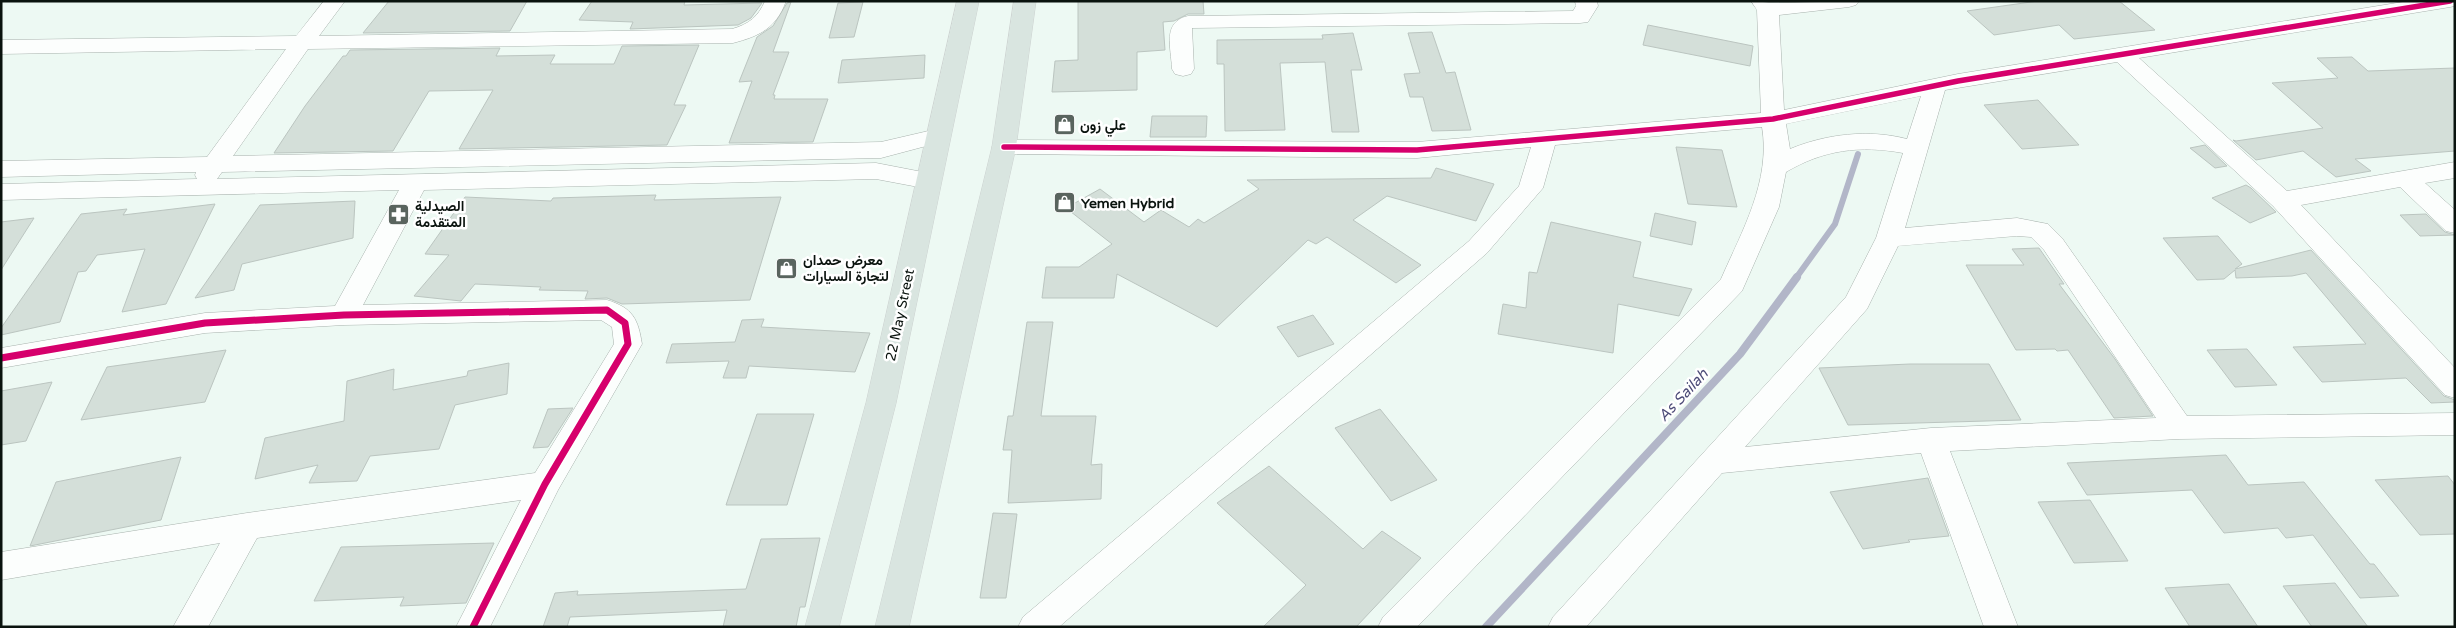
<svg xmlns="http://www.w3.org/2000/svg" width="2456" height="628" font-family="'Varela Round',Vazirmatn,sans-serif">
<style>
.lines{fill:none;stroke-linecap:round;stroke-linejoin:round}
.stream-far1{stroke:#b2b6c8;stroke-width:6}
.stream{stroke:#b2b6c8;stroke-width:8}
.building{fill:#d4dfd9;stroke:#bbc5c0}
.minor-casing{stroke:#a8b2ad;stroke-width:1}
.major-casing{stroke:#ccd2d0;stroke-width:1}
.minor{fill:#fcfefd;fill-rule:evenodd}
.major{fill:#d9e5e0;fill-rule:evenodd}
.cycleway-far1-casing{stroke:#fff;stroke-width:8}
.cycleway-casing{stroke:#fff;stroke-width:10}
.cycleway-far1{stroke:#d6006c;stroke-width:5.5}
.cycleway{stroke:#d6006c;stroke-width:7}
.labels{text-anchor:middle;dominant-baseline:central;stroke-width:5;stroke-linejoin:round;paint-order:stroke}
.poi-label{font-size:14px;font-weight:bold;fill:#0a130e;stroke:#fff;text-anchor:start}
.street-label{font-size:14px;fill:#0a130e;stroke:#fff}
.water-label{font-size:15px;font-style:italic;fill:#4d4c78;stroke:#fff}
</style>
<rect width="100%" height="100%" fill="#edf9f3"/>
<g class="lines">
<!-- stream-far1 -->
<path class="stream-far1" d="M1796,278L1835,224L1858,154"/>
<!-- stream -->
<path class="stream" d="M1486,627L1740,354L1797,277"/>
</g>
<!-- building -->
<g class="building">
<path d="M389,1H527L510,31L363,33Z"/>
<path d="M592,1H685L684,5L762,3L751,18L738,25L630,29L633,22L579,20Z"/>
<path d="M1078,1H1203L1204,14H1188L1174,21L1163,22L1165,50L1137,52V90L1052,92L1055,61L1078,60Z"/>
<path d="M2038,1H2119L2155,30L2074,39L2059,25L1994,35L1967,11Z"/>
<path d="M791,2L773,52H789L773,95H775L774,99H828L813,142L729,143L752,81L739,82L757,37L773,26L787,3Z"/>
<path d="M863,2L854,37L829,38L838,3Z"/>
<path d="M1648,25L1753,46L1750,66L1643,45Z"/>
<path d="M1432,32L1446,73L1455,72L1471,130L1432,131L1423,97H1410L1404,74L1420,73L1408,33Z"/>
<path d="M1353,33L1362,70H1351L1359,132H1332L1325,62L1280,63L1285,130L1225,131L1224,64H1217V40L1323,39L1322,35Z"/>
<path d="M699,45L674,105H686L667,145L459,149L493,90L429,91L393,151L274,153L305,106L343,56H346L350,50L500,48L496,56L555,55L550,64H614L622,46Z"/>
<path d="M925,55L924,78L838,83L842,60Z"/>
<path d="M2352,57L2368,71L2455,68V151L2355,159L2371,171L2336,177L2303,151L2256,160L2233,140L2236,141L2323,128L2272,83L2338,78L2317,58Z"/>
<path d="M2038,100L2079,145L2022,149L1984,105Z"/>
<path d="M1152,116H1207L1206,137H1150Z"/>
<path d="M2205,145L2227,166L2215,168L2190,148Z"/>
<path d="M1676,147L1722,150L1737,207L1688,204Z"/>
<path d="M1436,168L1494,184L1476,221L1387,196L1353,220L1421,265L1396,283L1327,237L1316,244L1308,240L1217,327L1117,274L1114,298H1042L1046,267H1079L1112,244L1066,208L1100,189L1144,222L1161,210L1189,227L1198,219L1204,223L1259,189L1247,180L1431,178Z"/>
<path d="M2246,185L2251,188L2276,212L2250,223L2212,198Z"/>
<path d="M656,195L654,200L781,197L750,300L622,304L607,298L585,299L588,291L539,290L541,287L475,284L461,301L414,296L449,255L425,254L465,197L551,201L553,198Z"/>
<path d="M355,201L353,238L242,264L234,290L195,298L260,205Z"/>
<path d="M215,204L166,304L122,312L145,249L97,255L86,271L78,272L60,322L1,335V328L81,214L127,209L123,215Z"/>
<path d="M1655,213L1696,222L1692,245L1650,236Z"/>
<path d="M2426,214L2445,232L2455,235L2420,236L2400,215Z"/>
<path d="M34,218L1,270V222Z"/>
<path d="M1551,222L1641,242L1633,277L1692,289L1679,316L1618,304L1613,353L1498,334L1503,304L1526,308L1529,272L1537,273Z"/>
<path d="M2218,236L2242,264L2235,269L2311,250L2444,396L2455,400V402L2431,403L2406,378L2322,382L2293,347L2366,344L2306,273L2292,276L2236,278L2235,270L2224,279L2197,280L2163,238Z"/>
<path d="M2039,248L2064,284H2059L2115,359L2153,416L2114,418L2068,350L2057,351L2055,349L2016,350L1966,265H2024L2012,249Z"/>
<path d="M1313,315L1334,344L1298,357L1277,327Z"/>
<path d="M764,319L761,327L870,333L855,372L749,366L746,378H723L729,361L666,363L672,344L735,342L742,320Z"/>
<path d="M1027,322H1053L1041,416H1096L1091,465L1102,464L1101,499L1008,503L1012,450H1003L1008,416H1013Z"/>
<path d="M2247,349L2277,385L2235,387L2207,350Z"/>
<path d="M226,350L205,402L81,420L107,367Z"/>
<path d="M509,363L507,394L455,405L439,449L370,456L357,481L309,483L318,465L255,479L265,438L344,421L347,381L394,369L393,390L467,376L468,371Z"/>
<path d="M1910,364H1989L2021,420L1848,425L1819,368Z"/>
<path d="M52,382L26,441L1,445V391Z"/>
<path d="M573,408L548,447L533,448L548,409Z"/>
<path d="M1380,409L1437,480L1391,501L1335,428Z"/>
<path d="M757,414H814L787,505H726Z"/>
<path d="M2226,455L2248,485L2304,482L2370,564H2374L2399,596L2360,598L2313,535L2286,538L2278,528L2224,533L2192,490L2087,495L2067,463Z"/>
<path d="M181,457L161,520L30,546L56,482Z"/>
<path d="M1269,466L1363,549L1382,531L1421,558L1356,627H1263L1306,585L1217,503Z"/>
<path d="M2448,476L2455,485V534L2420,535L2375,480Z"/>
<path d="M1928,478L1949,536L1908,540L1910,542L1863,549L1830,492Z"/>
<path d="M2090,500L2128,561L2074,563L2038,502Z"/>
<path d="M993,513L1017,514L1006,598H980Z"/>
<path d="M820,538L805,607H800L796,627H723L727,610L570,617L567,627H543L555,593L578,591L577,595L746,589L761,539Z"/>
<path d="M494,543L466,603L400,606L404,597L314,601L341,547Z"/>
<path d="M2335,583L2368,627H2312L2283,586Z"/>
<path d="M2229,584L2258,627H2190L2165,588Z"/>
</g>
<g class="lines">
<defs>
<g id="minor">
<path d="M324,1H345L319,36L732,29C749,24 758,17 765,1H786C776,28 760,36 733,43L308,49L233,156L881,142L937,129L945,131L949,136L945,141L881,158L222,172L217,179L876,163L938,175L941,181L938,187L929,189L876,179L424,190L363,305L607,300C633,308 638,319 642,344L558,490L490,627H456L521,500L257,538L208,627H173L220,543L1,580V552L247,513L535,473L614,344L612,327L601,320L344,325L205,333L1,368V348L205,313L335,306L399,190L1,200V184L197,179L195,175L196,172L1,177V161L207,157L286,49L1,54V40L296,36Z"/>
<path d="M1575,1H1597L1598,6L1588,22L1580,23L1192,28L1194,69L1191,74L1183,76L1175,74L1172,69C1171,47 1162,22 1188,16L1573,11L1576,6Z"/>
<path d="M1751,1L1774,3L1859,1L1856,5L1849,7L1779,15L1784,110L1958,74L2409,1H2455V6L2450,7L2139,58L2287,191L2455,162V178L2425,183L2455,210V233L2446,231L2400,187L2301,205L2455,368V398L2445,395L2273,206L2117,62L1945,90L1905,228L2017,218L2048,224L2062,238L2187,416L2455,413V435L2179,439L1950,451L2018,627H1984L1921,453L1722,473L1586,627H1548L1553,617L1846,297L1876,238L1903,153C1860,145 1823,150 1786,172L1779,207L1742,291L1417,627H1378L1383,617L1721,279C1742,231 1771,181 1762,127L1555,145L1543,188L1487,253L1059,627H1018L1023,617L1469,241L1519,186L1531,147L1417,158L1004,154L995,152L992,147L995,142L1004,140L1417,142L1761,113L1757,10ZM1921,96L1907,139C1869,129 1826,134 1790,149L1786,124ZM2017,236L2031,237L2044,250L2156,418L1931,428L1745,447L1867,309L1898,246Z"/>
</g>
<g id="major">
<path d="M957,1H979L896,403L839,627H805L866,403Z"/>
<path d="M1014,1H1036L1016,147L909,627H875L992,147Z"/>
</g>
</defs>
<!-- minor casing -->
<use href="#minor" class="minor-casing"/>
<!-- major casing -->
<use href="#major" class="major-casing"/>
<!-- minor -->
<use href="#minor" class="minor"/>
<!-- major -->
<use href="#major" class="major"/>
<defs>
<path id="cycleway-far1" d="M1004,147L1417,150L1773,119L1958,81L2450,1"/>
<path id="cycleway" d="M1,358L205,323L344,315L607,310L625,323L628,344L545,484L473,627"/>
</defs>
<!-- cycleway-far1 casing -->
<use href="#cycleway-far1" class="cycleway-far1-casing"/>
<!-- cycleway casing -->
<use href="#cycleway" class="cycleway-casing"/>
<!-- cycleway-far1 -->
<use href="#cycleway-far1" class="cycleway-far1"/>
<!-- cycleway -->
<use href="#cycleway" class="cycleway"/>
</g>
<!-- icons -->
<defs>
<symbol id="shop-square" viewBox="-11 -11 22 22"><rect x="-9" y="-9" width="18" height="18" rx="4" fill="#59645e" stroke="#fff"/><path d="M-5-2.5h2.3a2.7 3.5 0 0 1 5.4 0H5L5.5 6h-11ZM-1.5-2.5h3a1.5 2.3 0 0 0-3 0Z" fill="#fff"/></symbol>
<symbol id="pharmacy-square" viewBox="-11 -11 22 22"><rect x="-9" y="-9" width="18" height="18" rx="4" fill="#59645e" stroke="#fff"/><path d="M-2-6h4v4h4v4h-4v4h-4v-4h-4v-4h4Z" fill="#fff"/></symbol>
</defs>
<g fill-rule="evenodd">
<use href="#shop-square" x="1052" y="112" width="25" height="25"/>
<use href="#shop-square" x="1052" y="190" width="25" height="25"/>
<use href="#pharmacy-square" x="386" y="202" width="25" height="25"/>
<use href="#shop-square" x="774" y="256" width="25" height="25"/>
</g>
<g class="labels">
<!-- poi labels -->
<g class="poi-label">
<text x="1080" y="125">علي زون</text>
<text x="1081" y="203">Yemen Hybrid</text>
<text x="415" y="206">الصيدلية<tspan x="415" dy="16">المتقدمة</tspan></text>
<text x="803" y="260">معرض حمدان<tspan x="803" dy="16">لتجارة السيارات</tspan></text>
</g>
<!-- street labels -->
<g class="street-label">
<text transform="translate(900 315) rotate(-78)">22 May Street</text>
</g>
<!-- water labels -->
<g class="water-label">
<text transform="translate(1683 395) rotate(-47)">As Sailah</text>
</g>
</g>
<!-- border -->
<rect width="2456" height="628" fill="none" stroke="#0a130e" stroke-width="5"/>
</svg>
